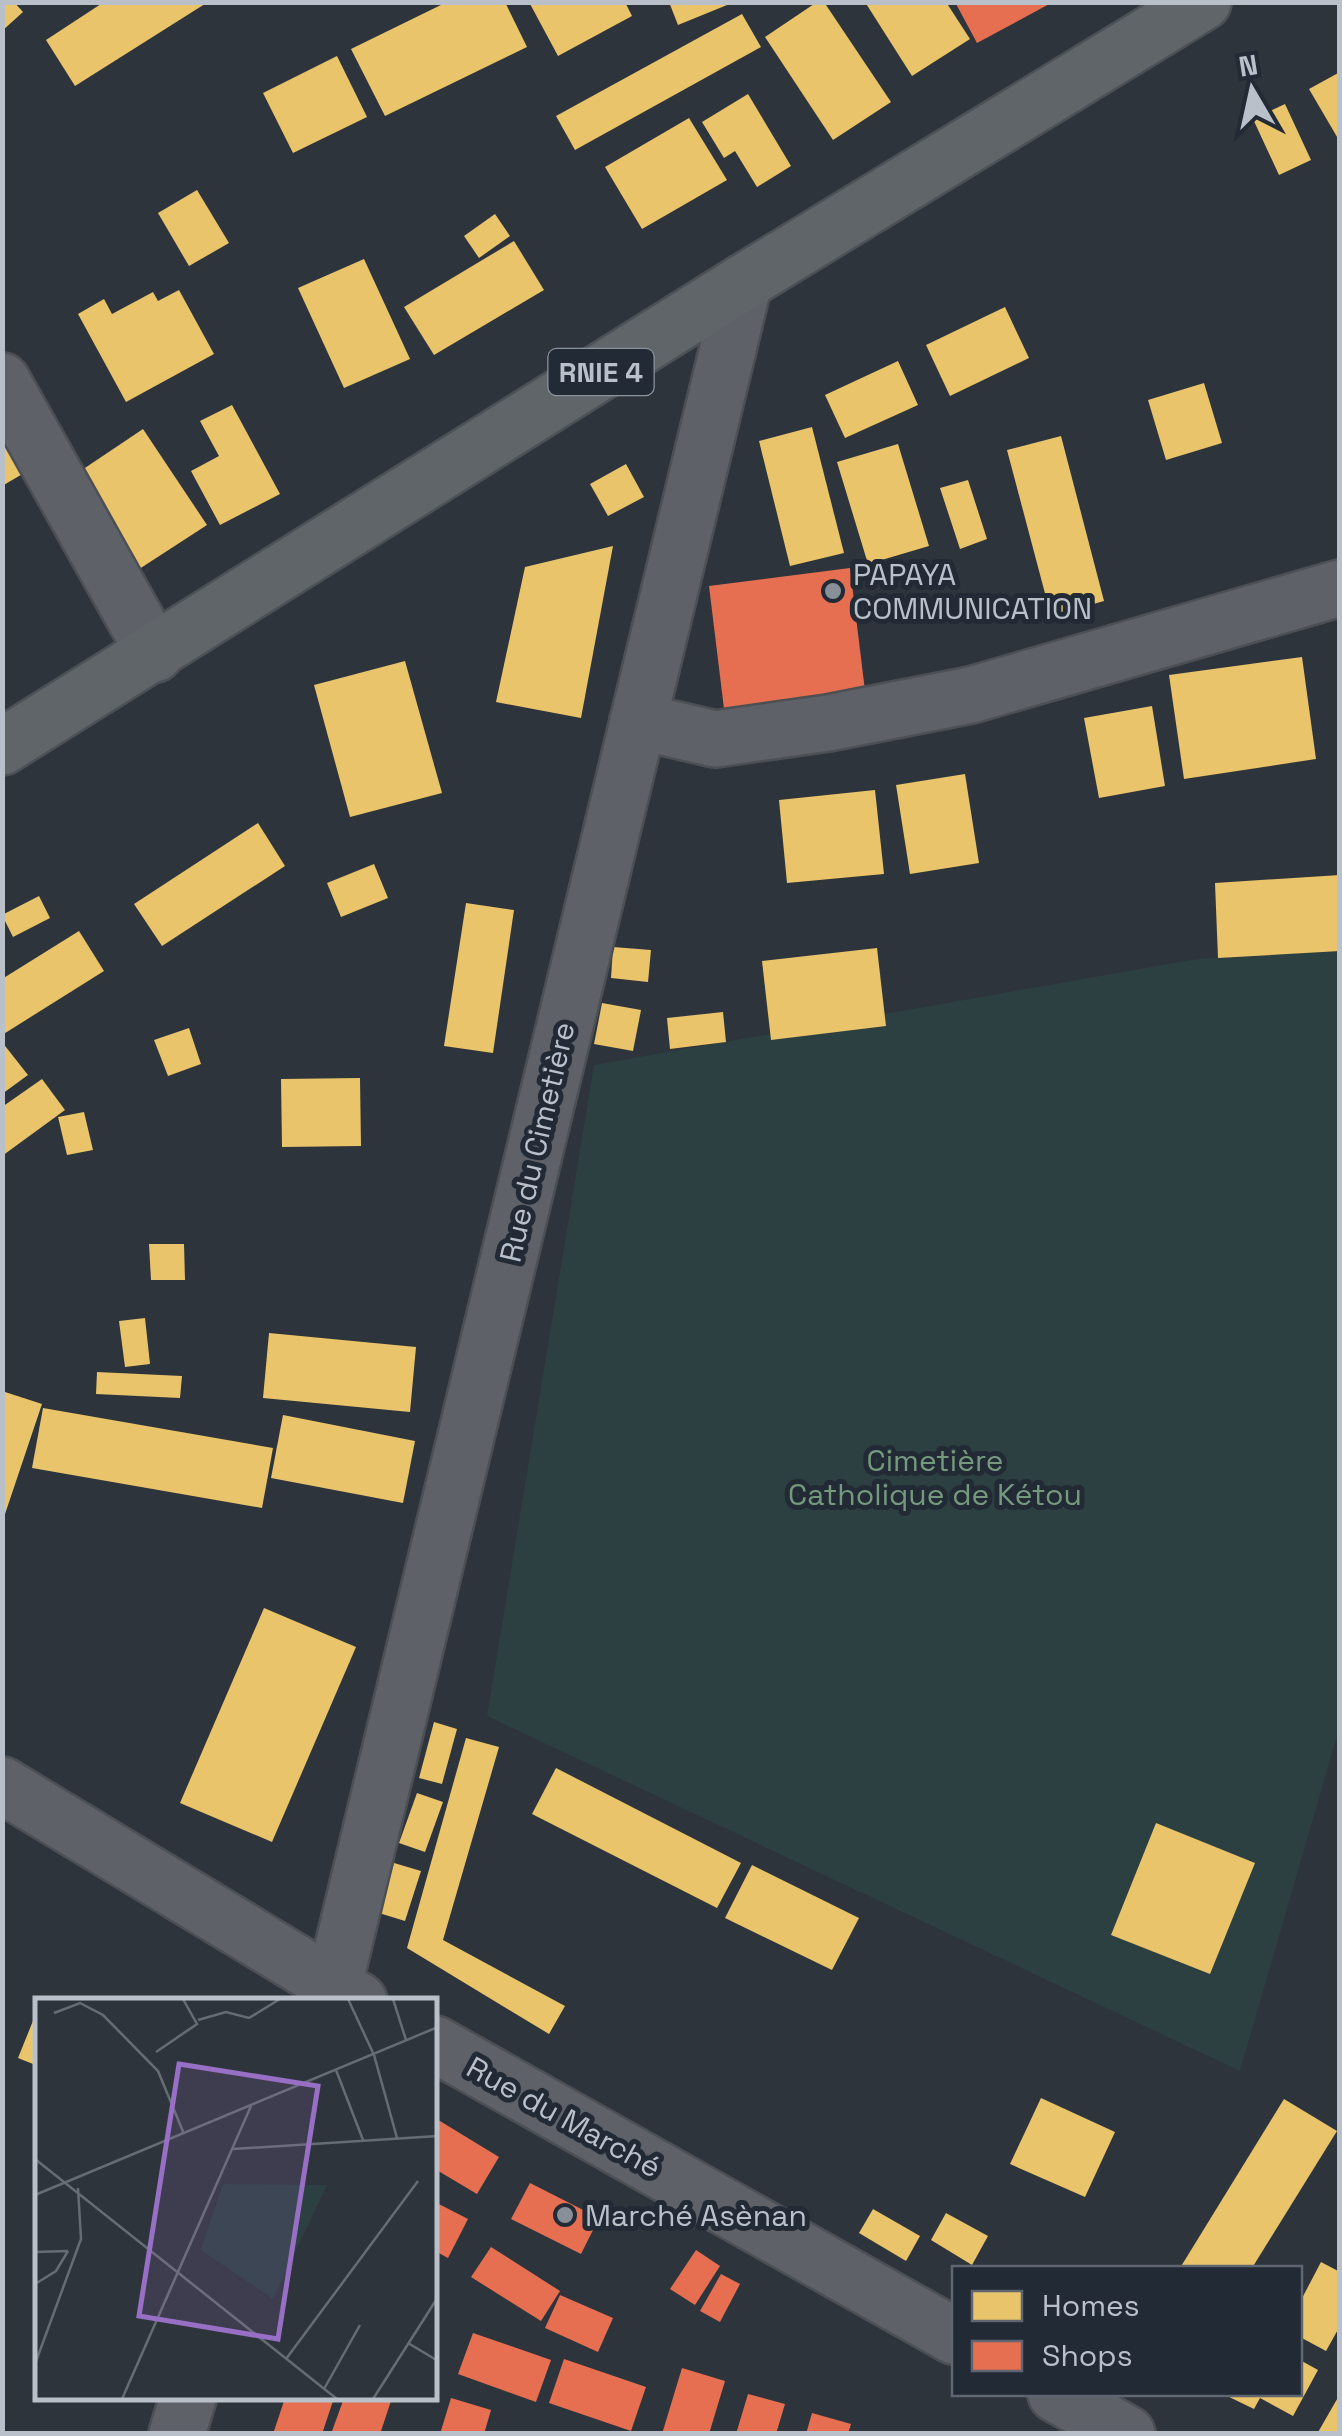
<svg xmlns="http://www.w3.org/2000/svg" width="1342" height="2436" font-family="'Space Grotesk',sans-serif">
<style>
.green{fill:#2c3f41}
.homes{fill:#e9c46a}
.shops{fill:#e76f51}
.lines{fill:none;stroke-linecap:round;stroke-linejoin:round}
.street-casing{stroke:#4c5055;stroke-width:60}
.primary-casing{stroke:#4c5057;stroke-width:60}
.street{stroke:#5e6268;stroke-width:55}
.primary{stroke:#60656a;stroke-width:55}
.poi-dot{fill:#898f98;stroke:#222a35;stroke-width:4}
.labels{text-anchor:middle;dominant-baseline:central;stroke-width:10;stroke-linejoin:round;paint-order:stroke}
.shield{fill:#222a35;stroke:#8c939d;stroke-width:2.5}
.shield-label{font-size:28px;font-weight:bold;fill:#bac0ca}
.poi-label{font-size:30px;fill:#bac0ca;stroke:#222a35;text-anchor:start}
.street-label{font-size:30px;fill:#bac0ca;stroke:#222a35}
.park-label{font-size:30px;fill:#74997c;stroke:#222a35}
.inset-road{fill:none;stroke:#666c74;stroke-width:2.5}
.view{fill:#976fc4;fill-opacity:0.15;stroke:#976fc4;stroke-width:5}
.inset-edge{fill:none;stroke:#bac0ca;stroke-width:5}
</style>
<rect width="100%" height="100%" fill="#2e343b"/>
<!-- green -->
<path class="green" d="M1339,945V1729L1240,2071L487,1716L594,1065L1191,960Z"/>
<!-- homes -->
<g class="homes">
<path d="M2,2H14L23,12L2,31Z"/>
<path d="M104,2H208L75,86L46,40Z"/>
<path d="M447,2H505L527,47L385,116L351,49Z"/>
<path d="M529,2H625L632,16L558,56Z"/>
<path d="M669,2H732V3L678,25Z"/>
<path d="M817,2H824L891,102L833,140L765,37Z"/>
<path d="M865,2H946L970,39L912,76Z"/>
<path d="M742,14L761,47L575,150L556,116Z"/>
<path d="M337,56L367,117L293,153L263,93Z"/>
<path d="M1340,72V142L1309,89Z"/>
<path d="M748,94L791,166L757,187L735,151L724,158L702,122Z"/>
<path d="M1285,104L1311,160L1279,175L1253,119Z"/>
<path d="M689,118L727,180L642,229L605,167Z"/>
<path d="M197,190L229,243L189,266L158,213Z"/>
<path d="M495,214L510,236L479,258L464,236Z"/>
<path d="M514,241L544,290L434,355L404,307Z"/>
<path d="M364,259L410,359L344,388L298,288Z"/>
<path d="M179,290L214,354L126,402L78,314L104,299L112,314L153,292L158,301Z"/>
<path d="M1005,307L1029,358L950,396L926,345Z"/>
<path d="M898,361L918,405L845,438L825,395Z"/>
<path d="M1204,383L1222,443L1166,460L1148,400Z"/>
<path d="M232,405L280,494L220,525L191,471L219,456L200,421Z"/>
<path d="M2,422L31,469L2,486Z"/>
<path d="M812,427L844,553L790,566L759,441Z"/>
<path d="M143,429L207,525L130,575L67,480Z"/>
<path d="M1061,436L1104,601L1051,616L1007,450Z"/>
<path d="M898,444L929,546L868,564L837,462Z"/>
<path d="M626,464L644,497L608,516L590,484Z"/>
<path d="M968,480L987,539L960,549L940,488Z"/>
<path d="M613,546L581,718L496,702L525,567Z"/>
<path d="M1302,657L1316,759L1184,779L1169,675Z"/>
<path d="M405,661L442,793L350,817L314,685Z"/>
<path d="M1152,706L1165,786L1099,798L1084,718Z"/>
<path d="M965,774L979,863L910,874L896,785Z"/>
<path d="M875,790L884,874L787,883L779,800Z"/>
<path d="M258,823L285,866L162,946L134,904Z"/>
<path d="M374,864L388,898L341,917L327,883Z"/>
<path d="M1340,875V951L1218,958L1215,883Z"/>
<path d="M39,896L50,918L13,937L2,915Z"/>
<path d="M466,903L514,910L493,1053L444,1046Z"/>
<path d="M79,931L104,971L2,1035V979Z"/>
<path d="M613,947L651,950L648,982L611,978Z"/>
<path d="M877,948L886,1026L771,1040L762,961Z"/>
<path d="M602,1003L641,1010L633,1051L594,1044Z"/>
<path d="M723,1012L726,1042L670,1049L667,1018Z"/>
<path d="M189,1028L201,1064L168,1076L154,1040Z"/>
<path d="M2,1042L28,1075L2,1094Z"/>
<path d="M360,1078L361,1146L282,1147L281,1079Z"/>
<path d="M42,1079L65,1110L2,1156V1107Z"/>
<path d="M84,1112L93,1150L67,1155L58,1117Z"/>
<path d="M149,1244H184L185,1280H151Z"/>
<path d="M145,1318L150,1364L125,1367L119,1321Z"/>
<path d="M269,1333L416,1347L410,1412L263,1398Z"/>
<path d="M97,1372L182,1376L180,1398L96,1394Z"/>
<path d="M2,1391L42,1404L3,1520H2Z"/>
<path d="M43,1408L273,1448L262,1508L32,1468Z"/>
<path d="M283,1415L415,1441L403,1503L271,1478Z"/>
<path d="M264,1608L356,1647L272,1842L180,1803Z"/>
<path d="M434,1722L457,1729L442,1784L419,1778Z"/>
<path d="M466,1738L499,1747L443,1940L565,2006L549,2034L407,1948Z"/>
<path d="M556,1768L741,1863L717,1908L532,1814Z"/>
<path d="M417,1793L443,1802L425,1852L399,1843Z"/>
<path d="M1156,1823L1255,1863L1210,1974L1111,1935Z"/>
<path d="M394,1863L421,1871L405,1921L379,1913Z"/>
<path d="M752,1865L859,1918L832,1970L725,1918Z"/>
<path d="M37,2011H38V2066L18,2058Z"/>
<path d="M1041,2098L1115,2132L1085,2197L1010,2164Z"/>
<path d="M1284,2099L1337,2131L1252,2268H1180Z"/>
<path d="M873,2209L920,2236L906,2261L859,2233Z"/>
<path d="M946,2213L988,2236L972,2265L931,2240Z"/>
<path d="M1321,2262L1340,2272V2326L1326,2351L1300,2337V2302Z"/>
<path d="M1300,2360L1318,2370L1293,2416L1260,2398L1254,2409L1223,2394H1300Z"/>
<path d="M1340,2394V2434H1317Z"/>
</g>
<!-- shops -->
<g class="shops">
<path d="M955,2H1053L977,43Z"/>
<path d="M850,568L866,699L725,717L709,586Z"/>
<path d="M435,2118L499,2157L477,2194L435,2169Z"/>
<path d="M530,2183L599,2218L581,2254L511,2219Z"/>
<path d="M435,2202L468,2219L448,2258L435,2251Z"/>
<path d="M491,2247L560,2291L541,2321L471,2277Z"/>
<path d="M696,2250L720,2266L695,2305L670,2289Z"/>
<path d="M721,2274L740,2284L720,2322L700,2311Z"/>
<path d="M560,2295L613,2318L598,2352L545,2328Z"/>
<path d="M473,2333L551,2360L536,2402L458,2374Z"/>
<path d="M564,2359L646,2387L631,2431L549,2403Z"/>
<path d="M682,2368L725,2381L709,2434H662Z"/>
<path d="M748,2394L785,2404L776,2434H736Z"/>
<path d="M285,2398H334L322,2434H273Z"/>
<path d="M344,2398H392L380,2434H331Z"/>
<path d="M451,2398L491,2410L484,2434H440Z"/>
<path d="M812,2413L851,2424L848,2434H806Z"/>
</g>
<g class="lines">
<defs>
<g id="street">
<path d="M2,381L155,654"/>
<path d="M638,721L715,739L828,723L971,695L1340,588"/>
<path d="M2,1785L359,2001"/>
<path d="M330,2001L744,282"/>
<path d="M435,2044L954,2336"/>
<path d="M1056,2394L1127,2434"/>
<path d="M177,2434L188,2398"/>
</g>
<path id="primary" d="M2,747L744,282L1203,2"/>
</defs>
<!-- street casing -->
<use href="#street" class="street-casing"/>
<!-- primary casing -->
<use href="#primary" class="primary-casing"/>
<!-- street -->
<use href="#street" class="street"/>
<!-- primary -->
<use href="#primary" class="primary"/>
</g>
<!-- markers -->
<g class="poi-dot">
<circle cx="833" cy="591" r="10"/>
<circle cx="565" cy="2215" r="10"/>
</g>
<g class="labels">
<!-- shield labels -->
<rect class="shield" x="548.5" y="349" width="105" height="46" rx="8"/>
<g class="shield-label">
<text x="601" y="372">RNIE 4</text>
</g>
<!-- poi labels -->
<g class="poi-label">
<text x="853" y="574">PAPAYA<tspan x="853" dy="34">COMMUNICATION</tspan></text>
<text x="585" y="2215">Marché Asènan</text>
</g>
<!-- street labels -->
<g class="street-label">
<text transform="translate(537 1142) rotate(-77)">Rue du Cimetière</text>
<text transform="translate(564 2117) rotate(29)">Rue du Marché</text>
</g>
<!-- park labels -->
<g class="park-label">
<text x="935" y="1460">Cimetière<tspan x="935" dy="34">Catholique de Kétou</tspan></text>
</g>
</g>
<!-- overview -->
<g transform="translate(35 1998)">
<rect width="402" height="402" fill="#2e343b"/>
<path d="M188,186L292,187L238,301L166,252Z" fill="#2c3f41"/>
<path class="inset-road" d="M313,1L339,57L362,140M358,1L371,42M19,15L45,5L68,17L123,73L149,136M163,22L191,14L214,20L245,1M121,54L162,26L148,1M301,72L328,142M198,151L403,138M0,161L302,401M0,197L403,29M0,254L33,253M0,286L21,273L33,253M373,345L403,363M251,361L383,183M0,366L46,241L43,190M289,391L325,327M87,401L216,108M338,401L403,299"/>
<path class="view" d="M144,66L283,88L243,341L104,318Z"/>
<rect width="402" height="402" class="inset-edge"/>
</g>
<!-- border -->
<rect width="1342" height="2436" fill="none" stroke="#bac0ca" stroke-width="10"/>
<!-- legend -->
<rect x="952" y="2266" width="350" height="130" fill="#222a35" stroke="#5f6671" stroke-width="2.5"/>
<rect x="972" y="2291" width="50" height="30" fill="#e9c46a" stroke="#5f6671" stroke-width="2.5"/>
<text x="1042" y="2316" font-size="30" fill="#bac0ca">Homes</text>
<rect x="972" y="2341" width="50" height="30" fill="#e76f51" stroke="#5f6671" stroke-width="2.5"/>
<text x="1042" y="2366" font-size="30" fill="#bac0ca">Shops</text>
<!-- north arrow -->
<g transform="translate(1252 90) rotate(351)" stroke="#222a35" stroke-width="8" paint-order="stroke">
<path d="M0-8L18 38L0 25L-18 38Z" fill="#bac0ca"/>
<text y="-15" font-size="28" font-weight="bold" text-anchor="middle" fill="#bac0ca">N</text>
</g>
</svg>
